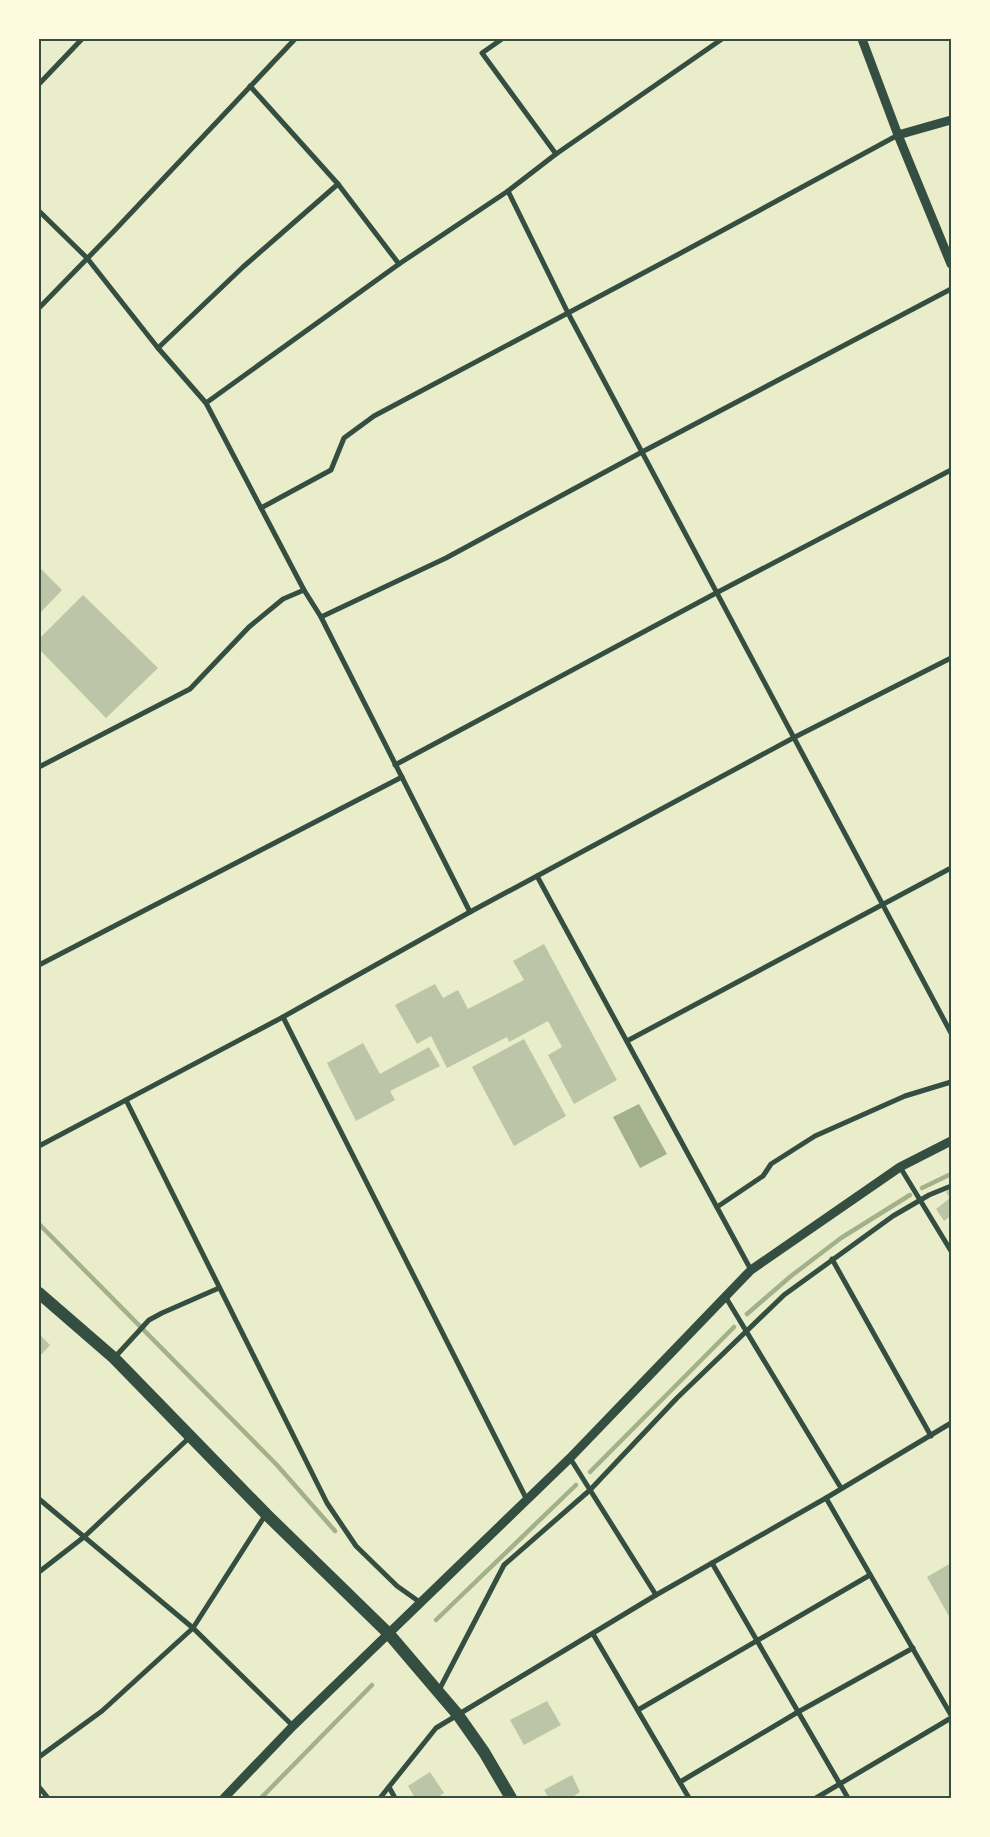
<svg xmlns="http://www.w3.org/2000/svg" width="990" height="1837" font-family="Arial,sans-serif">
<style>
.water{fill:#a3b18a}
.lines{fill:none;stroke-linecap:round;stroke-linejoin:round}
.stream{stroke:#a3b18a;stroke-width:4.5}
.building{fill:#bcc5a7}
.minor{stroke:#344e41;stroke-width:5}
.tertiary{stroke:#344e41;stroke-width:9}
.trunk{stroke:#344e41;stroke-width:12}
.neatline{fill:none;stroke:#344e41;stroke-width:2}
</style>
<rect width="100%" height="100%" fill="#e9edc9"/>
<!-- water -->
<path class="water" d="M639,1104L667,1154L640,1168L613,1117Z"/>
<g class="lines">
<!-- stream -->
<g class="stream">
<path d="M922,1188L951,1174"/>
<path d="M39,1224L276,1464L335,1531"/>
<path d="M747,1314L791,1276L841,1238L910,1195"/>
<path d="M590,1472L734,1327"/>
<path d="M436,1620L576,1485"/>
<path d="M261,1798L372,1685"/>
</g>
</g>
<!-- building -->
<g class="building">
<path d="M39,567L62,590L39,614Z"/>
<path d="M83,595L158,668L106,718L39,649V639Z"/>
<path d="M544,944L617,1080L574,1104L548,1055L562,1047L548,1021L509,1042L507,1037L447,1068L431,1036L417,1044L395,1005L435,984L443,998L458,990L468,1009L524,980L513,961Z"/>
<path d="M524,1039L566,1116L514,1146L472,1067Z"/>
<path d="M363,1043L380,1074L429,1047L440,1066L390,1091L395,1100L356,1121L327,1063Z"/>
<path d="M951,1188V1216L944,1221L936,1209L950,1198L946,1192Z"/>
<path d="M39,1334L50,1345L39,1357Z"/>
<path d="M951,1563V1620L927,1577Z"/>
<path d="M547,1701L561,1725L524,1745L510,1720Z"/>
<path d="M430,1772L444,1793L437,1798H415L408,1786Z"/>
<path d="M572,1775L580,1792L571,1798H549L544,1790Z"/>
</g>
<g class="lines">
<!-- minor -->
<g class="minor">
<path d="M502,39L482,53L556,154"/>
<path d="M39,84L82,39"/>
<path d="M250,86L338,184L399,264"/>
<path d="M508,191L568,313L951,1033"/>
<path d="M39,211L87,258L158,348L206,403L304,590L321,617L470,912"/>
<path d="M39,308L114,231L295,39"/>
<path d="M158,348L243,267L338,184"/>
<path d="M206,403L399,264L508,191L556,154L722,39"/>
<path d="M261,508L331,470L344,438L374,416L679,254L898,135"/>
<path d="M321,617L446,558L642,452L951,289"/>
<path d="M395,765L718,592L951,470"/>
<path d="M39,767L190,689L249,627L283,599L304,590"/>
<path d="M537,876L751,1270"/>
<path d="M39,965L402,777"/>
<path d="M283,1017L527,1500"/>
<path d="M627,1041L951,868"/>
<path d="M126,1100L327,1503L356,1546L397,1586L421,1603"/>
<path d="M39,1146L283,1017L470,912L795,737L951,658"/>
<path d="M900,1167L951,1251"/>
<path d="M717,1207L763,1176L771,1164L815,1136L905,1096L951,1082"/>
<path d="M832,1259L931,1436"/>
<path d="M725,1296L841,1488"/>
<path d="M115,1357L149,1320L162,1313L219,1288"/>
<path d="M570,1458L656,1595"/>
<path d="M826,1498L951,1715"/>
<path d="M39,1499L193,1628L293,1726"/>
<path d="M712,1563L848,1798"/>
<path d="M39,1572L84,1537L190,1437"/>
<path d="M593,1634L689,1798"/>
<path d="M438,1692L504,1565L590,1490L677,1398L784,1295L893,1216L929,1195L951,1186"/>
<path d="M638,1710L870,1575"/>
<path d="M39,1757L102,1711L193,1628L266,1514"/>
<path d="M680,1782L798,1712L913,1648"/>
<path d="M39,1787L48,1798"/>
<path d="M389,1787L395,1798"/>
<path d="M380,1798L436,1728L656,1595L826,1498L951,1423"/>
<path d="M816,1798L951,1718"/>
</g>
<!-- tertiary -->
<g class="tertiary">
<path d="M862,39L898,135L951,264"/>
<path d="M898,135L951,120"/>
<path d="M224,1798L293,1726L570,1458L751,1270L900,1167L951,1141"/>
</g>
<!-- trunk -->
<path class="trunk" d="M39,1293L114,1358L266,1514L389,1634L458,1715L484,1752L511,1798"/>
</g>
<!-- border -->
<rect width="990" height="1837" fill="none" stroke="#fefae0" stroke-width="80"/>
<rect x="40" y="40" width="910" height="1757" class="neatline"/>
</svg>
